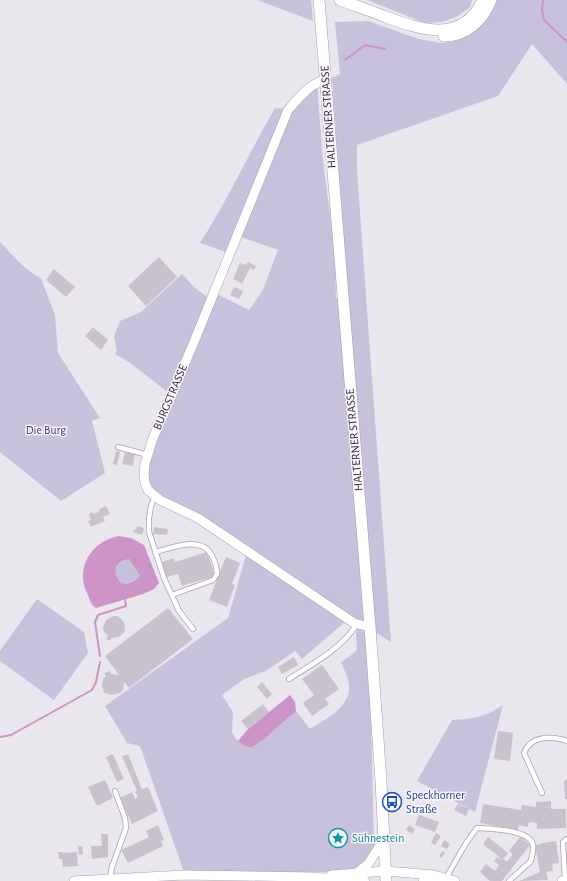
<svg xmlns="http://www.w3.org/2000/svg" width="567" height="881" font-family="'Alegreya Sans',sans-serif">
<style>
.green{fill:#c7c1dc}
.water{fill:#cd94c7;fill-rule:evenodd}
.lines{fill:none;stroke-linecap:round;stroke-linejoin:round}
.stream{stroke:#cd94c7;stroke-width:2}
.building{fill:#c9c2ce}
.service-casing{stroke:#a9a1ae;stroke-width:6}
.minor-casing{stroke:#a9a1ae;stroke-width:10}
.secondary-casing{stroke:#a699ad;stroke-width:12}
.service{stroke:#fff;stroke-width:4.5}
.minor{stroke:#fff;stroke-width:9}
.secondary{stroke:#fff;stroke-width:11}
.labels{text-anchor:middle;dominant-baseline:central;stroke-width:3;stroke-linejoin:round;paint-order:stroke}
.street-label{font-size:12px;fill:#36263e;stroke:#f8f6fa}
.park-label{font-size:12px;fill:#493472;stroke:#f8f6fa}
.transit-label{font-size:12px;fill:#164399;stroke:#f8f6fa;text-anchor:start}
.culture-label{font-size:12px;fill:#0d838f;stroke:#f8f6fa;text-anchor:start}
</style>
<rect width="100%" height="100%" fill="#eae6ed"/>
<!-- green -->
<g class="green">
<path d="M257,0H311L313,21Z"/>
<path d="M367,0H472L470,7L458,16L442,22L425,23Z"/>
<path d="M495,0H567V84L532,44L498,96L357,145V170L391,642L161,499L147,483V464L215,293L249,310L263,290L278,250L238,236L289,110L317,83L323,161L335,253L336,298L348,299L332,78L340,74L335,22L368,21L419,39L441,43L454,41L475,32L488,17Z"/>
<path d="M275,108L287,109L229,253L200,243C228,200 249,153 275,108Z"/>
<path d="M0,242C11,253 26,272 41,278L55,315L58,353L100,418L92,421L105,473L61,501L0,452Z"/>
<path d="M182,274L195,288L210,299L170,394L129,362L115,354L117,351L114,336L120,321L141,312Z"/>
<path d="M247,552L347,620L302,659L295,651L266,671L244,679L222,695L233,712L232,732L236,739L244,746L263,740L296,711L310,729C324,720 348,709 349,689C350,680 344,670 341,662L350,656L357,650L356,633L358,627L369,634L374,846L368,859L354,870L322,872H184L140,746L127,743L105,706L228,618Z"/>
<path d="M129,559L140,576C134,582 130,585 121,583C112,572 114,563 129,559Z"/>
<path d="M37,599L84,632L88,653L54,700L0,661V651Z"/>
<path d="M503,705L475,812L417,781L452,720C473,719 485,717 503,705Z"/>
</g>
<!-- water -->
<g class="water">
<path d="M119,536L131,538L144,545L159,583L154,589L143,594L96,608C91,605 90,600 88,595C74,569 91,541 119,536ZM129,559L140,576C134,582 130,585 121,583C112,572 114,562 129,559Z"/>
<path d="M290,695L295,702L296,711L263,740L252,747L244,746L238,741L248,729Z"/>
</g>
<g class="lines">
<!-- stream -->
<g class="stream">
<path d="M543,0L542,11L544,20L567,42"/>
<path d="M345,60L365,45L385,49"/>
<path d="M100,656L95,622L98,615L126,606L125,600"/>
<path d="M0,737L11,735L92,690L96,682L100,662"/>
</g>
</g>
<!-- building -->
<g class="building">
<path d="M159,257L177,277L146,306L128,286Z"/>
<path d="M248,262L256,266L254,270L250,268L242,284L233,279L240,263L246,265Z"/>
<path d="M54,269L75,287L66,297L46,280Z"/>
<path d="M234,287L243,291L239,299L230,295Z"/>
<path d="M93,327L108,340L101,350L85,336Z"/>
<path d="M116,451L120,452L117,465L113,464Z"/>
<path d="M125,452L135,454L133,466L122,464Z"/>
<path d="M106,506L110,514L103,517L105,521L91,527L88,521L91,520L89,515L90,513L92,512L94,514L100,511L99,509Z"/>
<path d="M137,526L144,528L142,535L133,532L134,529L136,530Z"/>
<path d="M154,527L168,529L167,535L153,534Z"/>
<path d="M207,552L215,576L182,586L178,574L166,577L162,562L174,558L175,562Z"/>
<path d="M226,557L240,563L232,584L235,585L227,607L209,600Z"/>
<path d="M168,608L193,639L129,688L124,682L123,690L120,693L112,695L104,693L102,685L103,679L106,676L104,673L110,671L111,674L119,675L105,656Z"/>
<path d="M113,616H118L124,622L125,631L119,637L111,638L110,641L106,639L108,636L104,632L103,628L106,620Z"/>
<path d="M294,657L298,665L282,674L278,667Z"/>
<path d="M322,665L339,689L325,699L329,704L312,716L303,703L314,695L302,679Z"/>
<path d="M262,682L272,694L267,699L257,687Z"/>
<path d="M263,704L269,712L248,729L241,721Z"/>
<path d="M498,731L513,733L510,761L494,759Z"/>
<path d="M113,754L124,779L117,782L106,757Z"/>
<path d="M128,754L142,789L148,787L158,811L132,824L120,798L132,792L135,799L138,797L135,792L137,791L122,756Z"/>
<path d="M567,779V799H565L564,781Z"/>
<path d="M105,780L113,798L97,806L88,787Z"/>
<path d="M429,791L432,793L431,795L434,797L432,801L426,798Z"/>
<path d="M551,801V809H566V828L537,829V823L529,822L528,827L519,825L518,830L480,823L483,804L521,810L522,805L536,807V802Z"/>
<path d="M458,804L469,809L466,816L454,810Z"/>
<path d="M419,815L439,822L435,832L415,825Z"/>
<path d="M158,825L164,840L161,841L163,846L128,863L121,850L149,837L146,831Z"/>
<path d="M409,825L415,829L412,834L406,830Z"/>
<path d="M436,833L441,836L435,845L431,843Z"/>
<path d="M101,834H108V857L92,859L91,846H102Z"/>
<path d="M521,836L525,839L524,840L530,845L502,881H490L480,872L486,864L495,871L499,865L494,861L497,857L503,860L483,844L488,837L508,853L503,859L507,862L513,854L509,851Z"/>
<path d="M444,840L450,844L447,849L441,846Z"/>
<path d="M556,841L559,863L552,864L553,871L546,872L548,880L519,881L540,872L535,845L542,844V843Z"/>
<path d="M78,846H82L83,854L79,855Z"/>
<path d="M443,851L445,853L441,858L439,856Z"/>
<path d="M58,852H63V853L77,852L78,866L63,867L62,859H59Z"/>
</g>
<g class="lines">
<defs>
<g id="service">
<path d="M118,447L148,455"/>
<path d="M155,496L151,506L149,518V532L164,578L179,611L193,629"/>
<path d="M155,552C172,548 202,535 212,556C215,562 217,568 217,574L213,580L172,595"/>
<path d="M289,679C314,663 341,649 357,624"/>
<path d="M542,793L524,753C531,735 551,736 567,741"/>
<path d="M446,878L466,843L477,828C490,829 530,829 533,845C534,850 532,856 531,861L509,881"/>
<path d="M110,879L112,867L126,828L125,818L115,791"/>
<path d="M565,880L563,842L567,839"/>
</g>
<g id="minor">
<path d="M325,80C309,84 299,98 288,110L194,342L153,438L145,464L144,474L145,483L148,490L160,500L198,518L354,623L370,627"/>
<path d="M358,872L368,864L384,840"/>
<path d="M331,875L386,871L434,875L455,881"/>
<path d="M74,881L184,875L312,877L365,881"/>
<path d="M423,881L438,879"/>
<path d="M562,881L567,879"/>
</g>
<g id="secondary">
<path d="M319,0L370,627L381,781L386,881"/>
<path d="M340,0C356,6 371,11 386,17C421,30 463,44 483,0"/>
<path d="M444,36C467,36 483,20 491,0"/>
</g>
</defs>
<!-- service casing -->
<use href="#service" class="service-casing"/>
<!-- minor casing -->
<use href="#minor" class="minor-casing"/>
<!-- secondary casing -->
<use href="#secondary" class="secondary-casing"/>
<!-- service -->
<use href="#service" class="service"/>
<!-- minor -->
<use href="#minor" class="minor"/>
<!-- secondary -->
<use href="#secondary" class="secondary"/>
</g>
<!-- icons -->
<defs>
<symbol id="bus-ring" viewBox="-11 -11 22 22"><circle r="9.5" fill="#f8f6fa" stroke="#1a4fb4" stroke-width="1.5"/><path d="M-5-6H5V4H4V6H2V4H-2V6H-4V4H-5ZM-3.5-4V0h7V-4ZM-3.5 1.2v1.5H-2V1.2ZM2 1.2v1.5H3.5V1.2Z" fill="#1a4fb4"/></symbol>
<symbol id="sight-ring" viewBox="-11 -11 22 22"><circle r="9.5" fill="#f8f6fa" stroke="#0f9aa8" stroke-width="1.5"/><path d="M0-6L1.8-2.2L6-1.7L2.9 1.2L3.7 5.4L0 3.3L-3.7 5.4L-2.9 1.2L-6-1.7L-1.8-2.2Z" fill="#0f9aa8"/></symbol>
</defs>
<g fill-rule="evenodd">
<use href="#bus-ring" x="381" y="791" width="22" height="22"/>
<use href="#sight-ring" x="327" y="827" width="22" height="22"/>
</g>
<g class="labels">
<!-- street labels -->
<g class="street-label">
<text transform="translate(328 117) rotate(-94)">HALTERNER STRASSE</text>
<text transform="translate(170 397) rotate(-67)">BURGSTRASSE</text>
<text transform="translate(354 440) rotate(-95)">HALTERNER STRASSE</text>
</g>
<!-- park labels -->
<g class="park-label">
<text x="46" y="430">Die Burg</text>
</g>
<!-- transit labels -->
<g class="transit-label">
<text x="406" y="795">Speckhorner<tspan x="406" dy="14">Straße</tspan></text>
</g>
<!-- culture labels -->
<g class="culture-label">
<text x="352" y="838">Sühnestein</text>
</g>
</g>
</svg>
